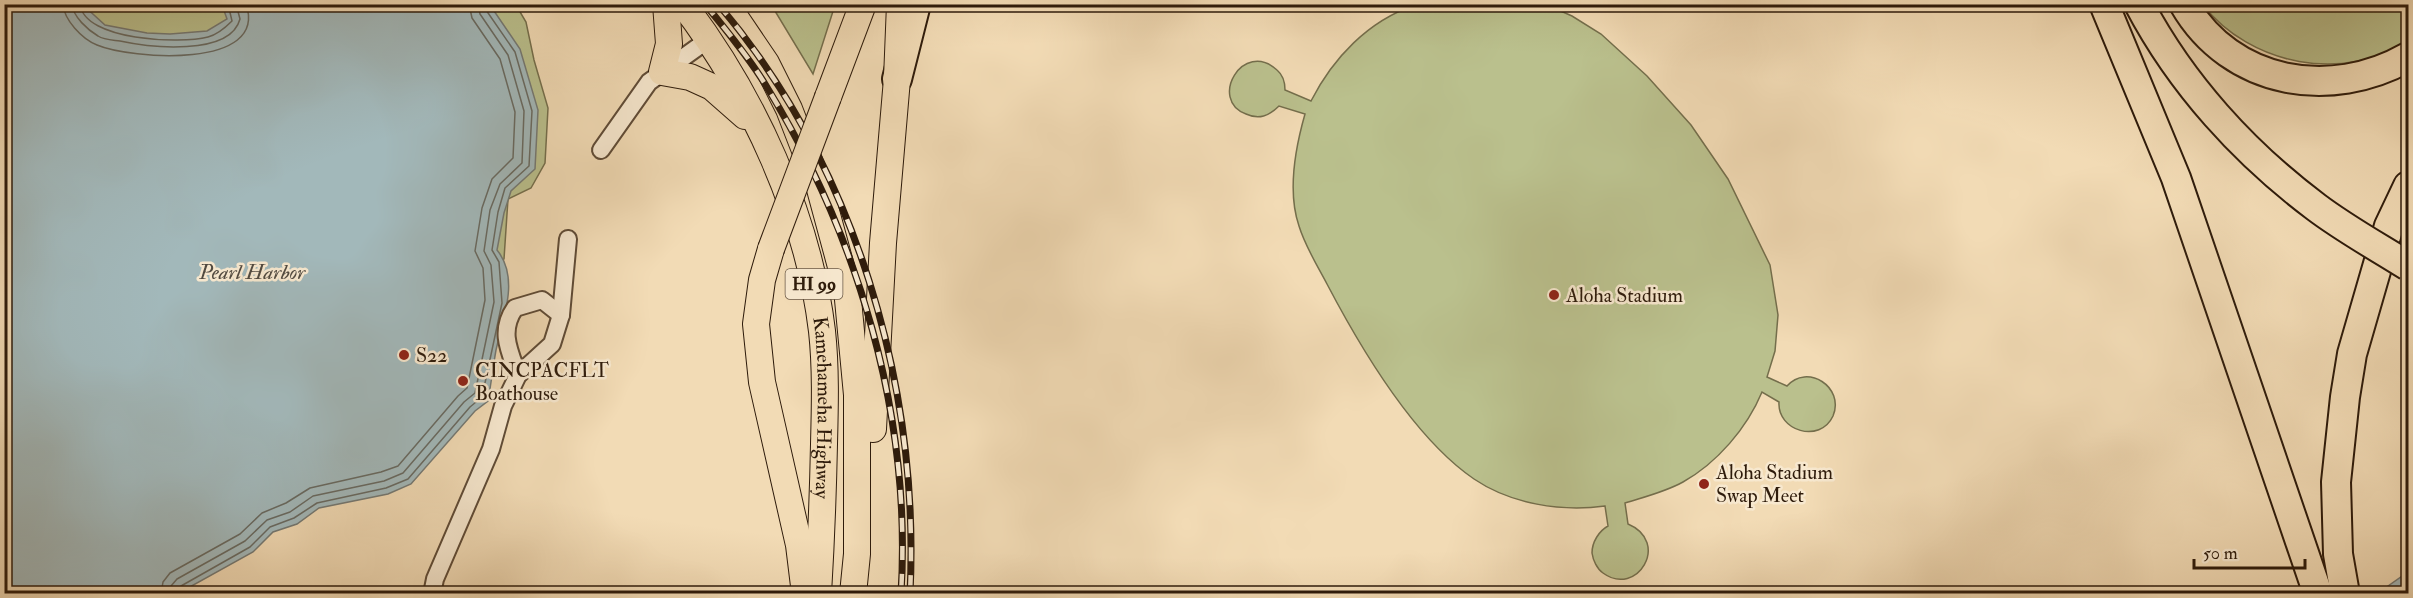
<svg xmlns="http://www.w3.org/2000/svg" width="2413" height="598" font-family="'IM FELL Double Pica',serif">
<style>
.green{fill:#bac08d;stroke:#746e4c;stroke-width:1.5}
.water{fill:#a2b8ba;stroke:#747974;stroke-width:1.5}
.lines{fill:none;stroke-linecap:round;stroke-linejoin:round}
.shore{stroke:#686a62;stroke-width:1.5}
.minor-casing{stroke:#5f4b36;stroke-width:20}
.primary-casing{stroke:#2e1b0b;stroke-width:28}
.motorway-casing{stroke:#2e1b0b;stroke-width:32}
.minor{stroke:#f7e8cf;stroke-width:16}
.primary{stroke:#f2dbb5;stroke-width:26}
.motorway{stroke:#f2dbb5;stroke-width:28}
.rail-casing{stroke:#2e1b0b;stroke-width:7}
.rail{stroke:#f7e8cf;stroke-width:4.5;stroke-dasharray:14;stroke-linecap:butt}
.primary-bridge-casing{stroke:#2e1b0b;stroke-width:28;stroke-linecap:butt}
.motorway-bridge-casing{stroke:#2e1b0b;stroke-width:32;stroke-linecap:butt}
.primary-bridge{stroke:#f2dbb5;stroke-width:26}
.motorway-bridge{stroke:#f2dbb5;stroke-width:28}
.poi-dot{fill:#8f2418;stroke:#f7e8cf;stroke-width:2}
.labels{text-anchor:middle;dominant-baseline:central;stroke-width:5;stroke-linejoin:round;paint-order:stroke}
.shield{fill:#f7e8cf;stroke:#6a5846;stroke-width:1.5}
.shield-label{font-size:18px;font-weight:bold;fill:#2e1b0b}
.poi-label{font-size:20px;fill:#2e1b0b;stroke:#f7e8cf;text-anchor:start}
.street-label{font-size:20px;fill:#2e1b0b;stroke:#f7e8cf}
.water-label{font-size:21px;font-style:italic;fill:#514a40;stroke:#f7e8cf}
</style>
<rect width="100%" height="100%" fill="#f2dbb5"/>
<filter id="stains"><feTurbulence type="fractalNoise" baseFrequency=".00333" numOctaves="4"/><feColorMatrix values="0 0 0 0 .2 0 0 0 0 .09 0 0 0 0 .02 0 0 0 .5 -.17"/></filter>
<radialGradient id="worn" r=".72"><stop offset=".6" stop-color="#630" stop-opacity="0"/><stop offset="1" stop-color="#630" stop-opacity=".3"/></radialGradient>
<!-- green -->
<g class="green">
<path d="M62,5H226L244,35L112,36Z"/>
<path d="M464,5H516L526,22L534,60L548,108L545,163L531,188L508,199L504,259L495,267Z"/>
<path d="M771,5H835L813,74L772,6Z"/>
<path d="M1415,5H1547L1572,16L1601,34L1647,76L1691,125L1728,179L1770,265L1778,315L1775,351L1767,377L1787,386C1807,363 1845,387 1833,416C1820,444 1777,431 1779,402L1762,392C1747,428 1717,463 1683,482C1665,492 1644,497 1625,503L1628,524C1671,542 1637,598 1603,573C1597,569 1593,560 1592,553C1592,542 1599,531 1608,526L1605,506C1561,512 1511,504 1474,479C1414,438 1360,347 1327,284C1317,265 1305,246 1299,226C1287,191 1295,149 1305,114L1279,106C1269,116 1259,120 1246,114C1208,100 1243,39 1277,70C1283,75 1285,82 1285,90L1311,101C1333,58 1368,21 1415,5Z"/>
<path d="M2203,5H2408V40C2344,84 2250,65 2203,5Z"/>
</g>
<!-- water -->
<g class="water">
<path d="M4,5H83L105,25L147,33L170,34L207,31L227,19L222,5H490L520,49L538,110L535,169L511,191L504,213L497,250C520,278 503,319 496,350C493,367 491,384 488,401L475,411L411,484L388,494L319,508L297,524L273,532L253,552L179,593H5Z"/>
<path d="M2408,572V593H2376H2378Z"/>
</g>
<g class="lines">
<!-- shore -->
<g class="shore">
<path d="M63,4C64,20 82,39 97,45C130,59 269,70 246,4"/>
<path d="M72,4C73,17 88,30 98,36C104,40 113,40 120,41C148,47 230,57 240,19L236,4"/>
<path d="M80,4C84,41 181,44 208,37C216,35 226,27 232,21L228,4"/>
<path d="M161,594L163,582L170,573L240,534L262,513L286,503L310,488L381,472L398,466L458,396L467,388L485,300L483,268L475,251L482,208L492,179L513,158L515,112L500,59L472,18L469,4"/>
<path d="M170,594L171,586L177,579L245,541L267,520L290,512L313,496L384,481L403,473L464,402L475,393L494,302L491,265L484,251L490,210L500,184L522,163L524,111L508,55L480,14L478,4"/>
<path d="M178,594L181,586L250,547L270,527L294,518L317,503L386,488L408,479L470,407L482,397L502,303L499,262L492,250L498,212L505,188L529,166L532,111L515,52L486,10V4"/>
</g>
<defs>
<g id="minor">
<path d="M601,150L649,82L709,39"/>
<path d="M518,375C509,350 499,331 515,308L542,300L561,315"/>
<path d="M432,594L435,579L491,449L503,406L518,375L552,344L561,315L568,239"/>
</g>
<g id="primary">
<path d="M666,4L669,44L662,72L690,77L712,87L745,116"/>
<path id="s1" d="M683,4C753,96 808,215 822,331C826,368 825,406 824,444C823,494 821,544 818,594"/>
<path d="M726,4L766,63L789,109L820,189L847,289L857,395V554L853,594"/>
<path d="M828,97L863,4"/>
<path d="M771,249L762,280L756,324L762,382L799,545L805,594"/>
<path d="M873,429L883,243L897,79L900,4"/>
</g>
<g id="motorway">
<path d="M2104,4L2176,178L2318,594"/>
<path d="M2184,4C2231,85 2331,101 2408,57"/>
<path d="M897,79L916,4"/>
<path d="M2345,594L2338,554L2336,482L2345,397L2352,354L2389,226L2408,186"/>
</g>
</defs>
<!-- minor casing -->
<use href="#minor" class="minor-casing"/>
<!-- primary casing -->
<use href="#primary" class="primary-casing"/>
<!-- motorway casing -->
<use href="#motorway" class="motorway-casing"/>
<!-- minor -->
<use href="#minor" class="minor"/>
<!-- primary -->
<use href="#primary" class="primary"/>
<!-- motorway -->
<use href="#motorway" class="motorway"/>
<defs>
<g id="rail">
<path d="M705,4C726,30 748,56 765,84C858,235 912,415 901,594"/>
<path d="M718,4C855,165 920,385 910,594"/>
</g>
</defs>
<!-- rail casing -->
<use href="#rail" class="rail-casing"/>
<!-- rail -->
<use href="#rail" class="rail"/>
<defs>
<path id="primary-bridge" d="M771,249L828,97"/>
<path id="motorway-bridge" d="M2139,4C2181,84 2244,153 2316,207C2345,229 2378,247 2408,266"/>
</defs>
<!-- primary-bridge casing -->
<use href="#primary-bridge" class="primary-bridge-casing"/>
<!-- motorway-bridge casing -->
<use href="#motorway-bridge" class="motorway-bridge-casing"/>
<!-- primary-bridge -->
<use href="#primary-bridge" class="primary-bridge"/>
<!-- motorway-bridge -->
<use href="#motorway-bridge" class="motorway-bridge"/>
</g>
<!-- markers -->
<g class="poi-dot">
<circle cx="1554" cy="295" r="6"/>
<circle cx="404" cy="355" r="6"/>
<circle cx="463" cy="381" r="6"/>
<circle cx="1704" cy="484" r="6"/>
</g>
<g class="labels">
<!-- shield labels -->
<rect class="shield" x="785.5" y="269" width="57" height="30" rx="4.5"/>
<g class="shield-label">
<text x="814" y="284">HI 99</text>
</g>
<!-- poi labels -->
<g class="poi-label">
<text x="1566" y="295">Aloha Stadium</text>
<text x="416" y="355">S22</text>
<text x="475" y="370">CINCPACFLT<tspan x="475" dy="23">Boathouse</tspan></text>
<text x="1716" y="472">Aloha Stadium<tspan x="1716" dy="23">Swap Meet</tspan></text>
</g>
<!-- street labels -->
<g class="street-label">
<text stroke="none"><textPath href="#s1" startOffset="436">Kamehameha Highway</textPath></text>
</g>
<!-- water labels -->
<g class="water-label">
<text x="252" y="272">Pearl Harbor</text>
</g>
</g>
<!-- margin -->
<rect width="2413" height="598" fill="none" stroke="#f2dbb5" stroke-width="24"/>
<rect x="6" y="6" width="2401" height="586" fill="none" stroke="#2e1b0b" stroke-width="3"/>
<rect x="12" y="12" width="2389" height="574" fill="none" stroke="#2e1b0b" stroke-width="1.5"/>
<!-- scale -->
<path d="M2194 559v9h111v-9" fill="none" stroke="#2e1b0b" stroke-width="3"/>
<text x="2203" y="559" font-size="18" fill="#2e1b0b" stroke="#f7e8cf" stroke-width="4.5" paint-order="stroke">50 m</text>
<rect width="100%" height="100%" filter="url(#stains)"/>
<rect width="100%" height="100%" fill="url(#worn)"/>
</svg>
